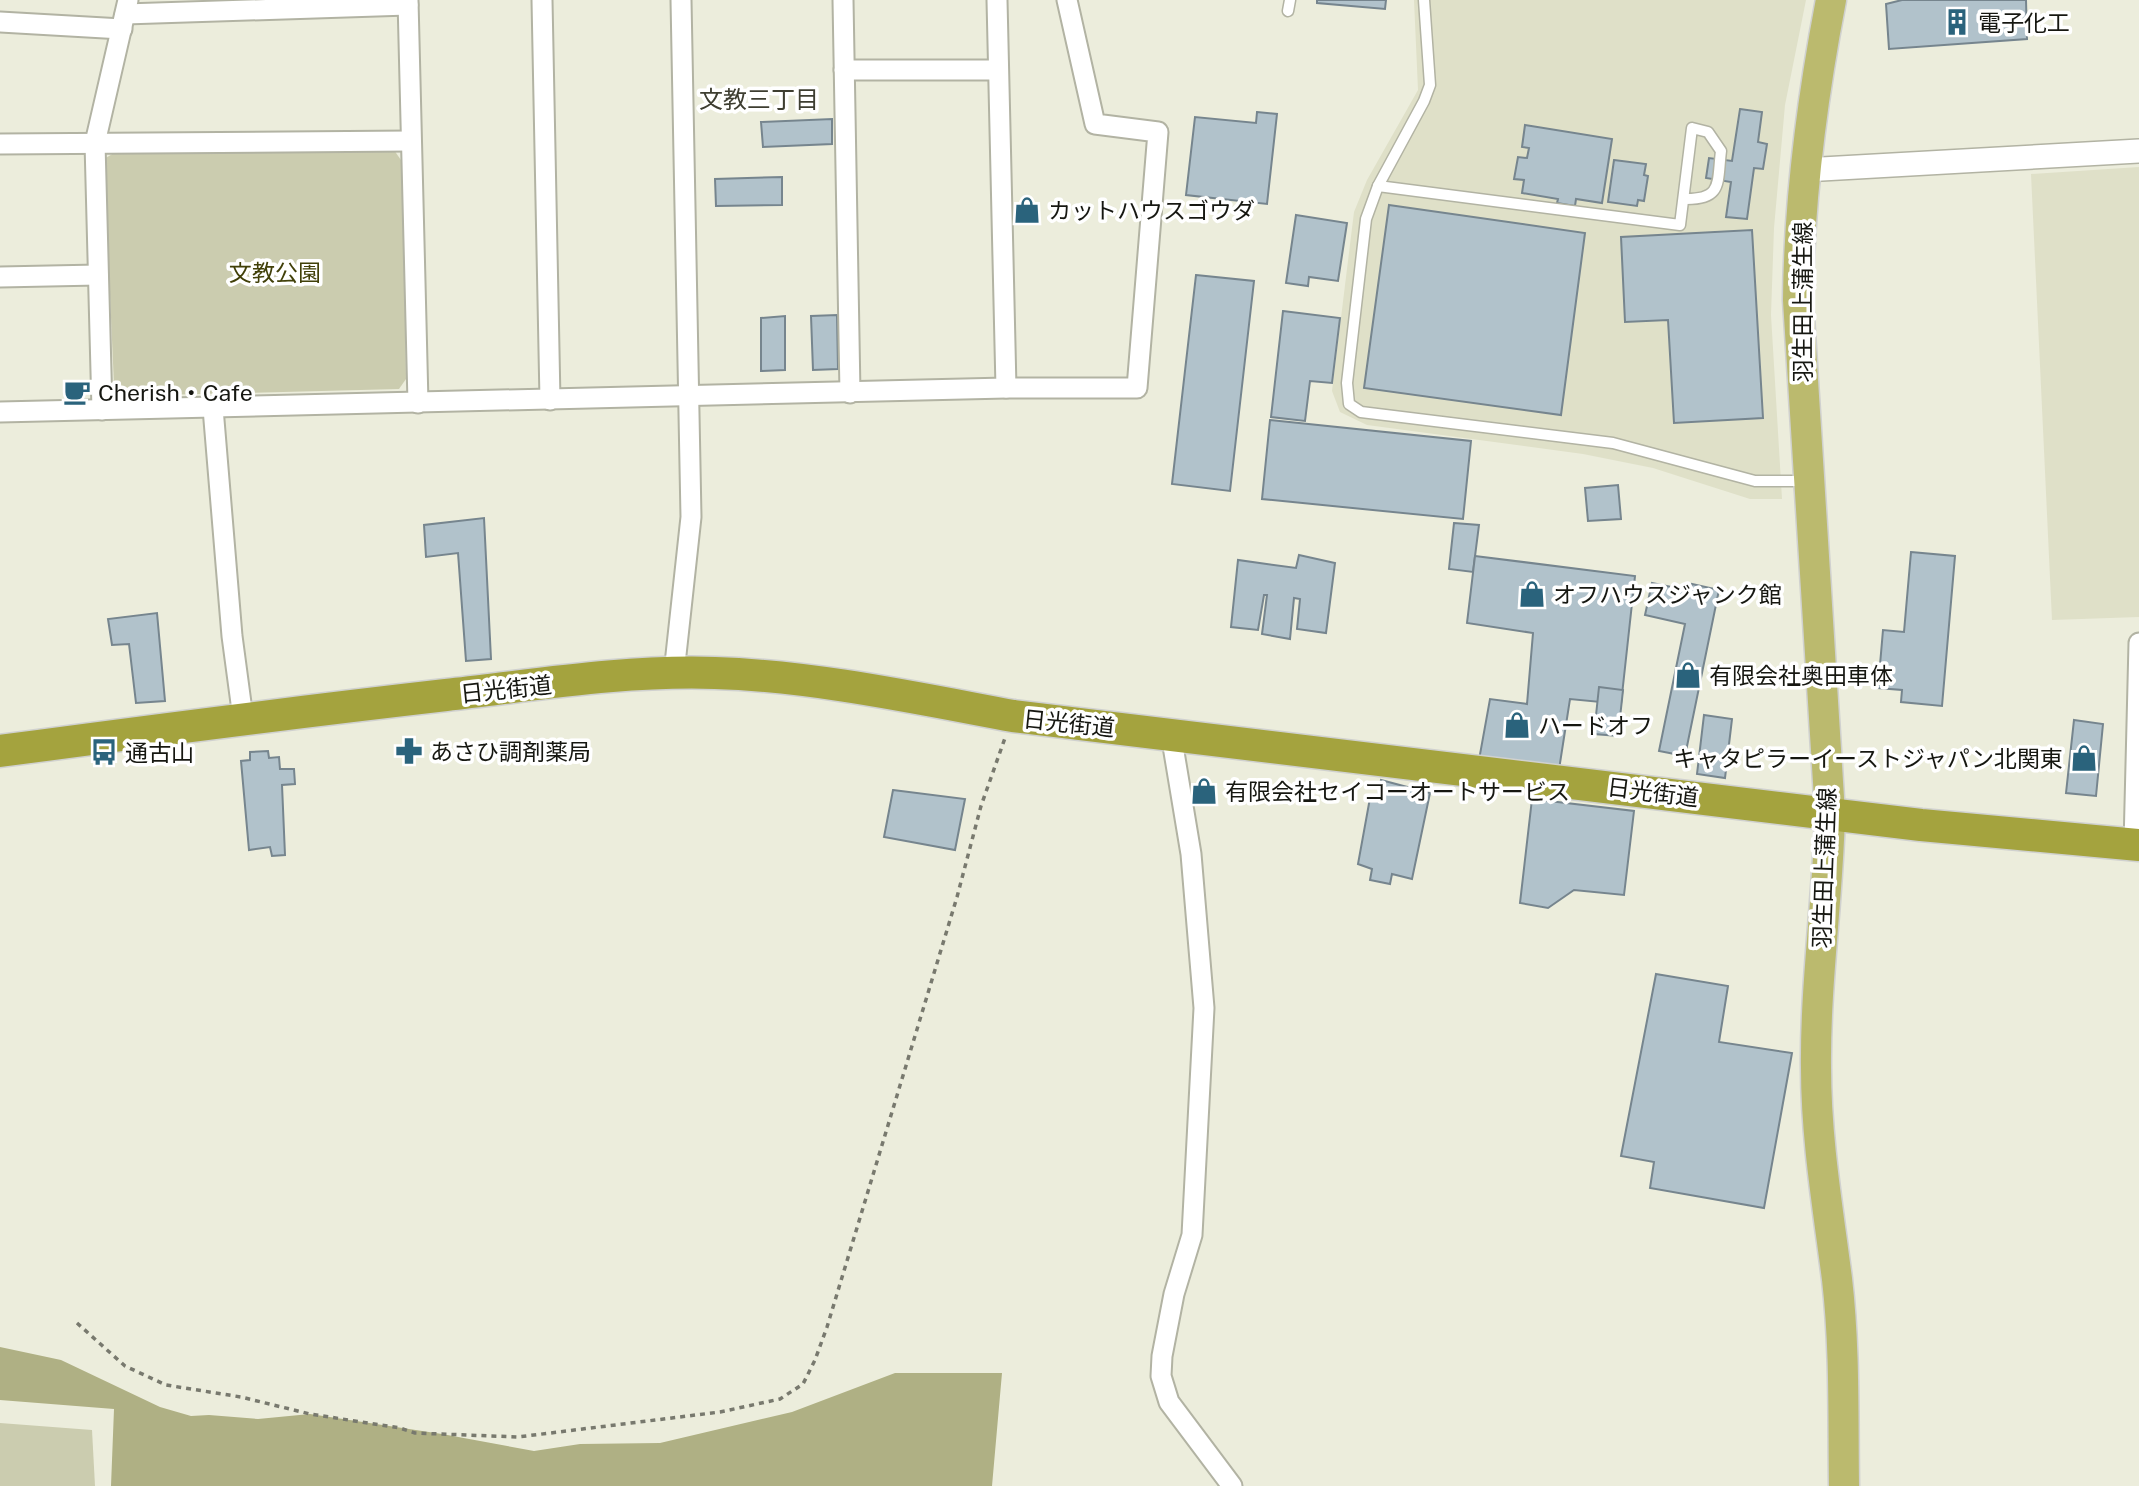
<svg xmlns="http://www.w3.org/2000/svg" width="2139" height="1486" font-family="'Public Sans','Noto Sans JP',sans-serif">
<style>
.built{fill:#dfe0c8}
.green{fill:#cbccaf}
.forest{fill:#afb084}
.building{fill:#b1c2cb;stroke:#76858e;stroke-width:2}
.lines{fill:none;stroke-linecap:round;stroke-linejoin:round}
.service-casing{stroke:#b2b3a3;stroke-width:13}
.minor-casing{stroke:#b2b3a3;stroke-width:23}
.tertiary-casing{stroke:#b2b3a3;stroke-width:26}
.primary-casing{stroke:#d0d1cf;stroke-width:33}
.trunk-casing{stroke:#d0d1cf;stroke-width:35}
.path{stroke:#78796e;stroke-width:3.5;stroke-dasharray:5 5;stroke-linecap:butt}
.service{stroke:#fff;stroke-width:10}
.minor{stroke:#fff;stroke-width:19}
.tertiary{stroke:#fff;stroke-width:23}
.primary{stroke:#bbba6e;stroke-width:30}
.trunk{stroke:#a4a33e;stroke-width:32}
.labels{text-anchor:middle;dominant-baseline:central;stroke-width:7;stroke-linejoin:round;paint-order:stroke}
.poi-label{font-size:23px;fill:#161711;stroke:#fff;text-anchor:start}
.park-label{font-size:23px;fill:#414009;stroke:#fff}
.street-label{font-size:23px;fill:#161711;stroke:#fff}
.neighbourhood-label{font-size:24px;fill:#3e3e31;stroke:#fff}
</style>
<rect width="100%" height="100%" fill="#eceddc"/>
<!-- built -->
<g class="built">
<path d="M1414,0H1806L1785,105L1774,228L1771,315L1782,499H1750L1653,468L1583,454L1367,425L1340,412L1332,391L1354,212L1367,180L1418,90Z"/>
<path d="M2139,167V617L2052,620L2031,174Z"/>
</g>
<!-- green -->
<g class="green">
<path d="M394,150L403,163L406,379L399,389L122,396L114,385L104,159L114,153Z"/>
<path d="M0,1423L92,1430L95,1486H0Z"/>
</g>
<!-- forest -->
<path class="forest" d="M0,1347L61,1360L160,1407L191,1416L209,1415L258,1419L310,1414L442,1434L534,1451L580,1444L660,1443L792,1412L895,1373H1002L992,1486H111L114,1409L0,1400Z"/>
<!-- building -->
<g class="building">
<path d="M1317,0H1386L1385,9L1317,3Z"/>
<path d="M1902,0H2026L2027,39L1889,49L1886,4Z"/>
<path d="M1740,109L1762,112L1758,142L1767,144L1763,169L1754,168L1747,219L1726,217L1731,182L1706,178L1709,158L1732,161Z"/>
<path d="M1257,112L1277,114L1267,204L1186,195L1195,117L1256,123Z"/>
<path d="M832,119V144L763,147L761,122Z"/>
<path d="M1525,125L1612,139L1602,203L1576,199L1575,206L1557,203L1558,199L1522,193L1524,180L1514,179L1518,157L1527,158L1529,148L1522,147Z"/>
<path d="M1614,160L1646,164L1644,175L1648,176L1644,201L1638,200L1637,206L1608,202Z"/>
<path d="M782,177V205L716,206L715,179Z"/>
<path d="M1389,205L1585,233L1561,415L1364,388Z"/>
<path d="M1296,215L1347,223L1338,281L1309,277L1308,286L1286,283Z"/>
<path d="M1752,230L1763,418L1674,423L1668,320L1625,322L1621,237Z"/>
<path d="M1196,275L1254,281L1230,491L1172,484Z"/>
<path d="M1283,311L1340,318L1332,383L1310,381L1305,421L1271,417Z"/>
<path d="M837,315L838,369L813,370L811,316Z"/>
<path d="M785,316V370L761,371V318Z"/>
<path d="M1270,420L1471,441L1463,519L1262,499Z"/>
<path d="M1618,485L1621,519L1588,521L1585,488Z"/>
<path d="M484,518L491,659L466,661L458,553L426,557L424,525Z"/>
<path d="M1454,523L1479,525L1473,572L1449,569Z"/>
<path d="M1911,552L1955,556L1942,706L1901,702L1902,690L1878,688L1883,630L1904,632Z"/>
<path d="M1299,555L1335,563L1326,633L1297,629L1300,599L1294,598L1290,639L1262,634L1267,595H1264L1258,630L1231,627L1238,560L1296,568Z"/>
<path d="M1475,556L1635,576L1621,704L1570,699L1558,776L1477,771L1490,699L1527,704L1533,633L1467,623Z"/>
<path d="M1652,583L1691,591L1692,584L1719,590L1685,756L1659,751L1685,624L1645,615Z"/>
<path d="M157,613L165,701L136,703L129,644L112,645L108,619Z"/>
<path d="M1599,687L1623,690L1618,736L1594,734Z"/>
<path d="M1704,715L1732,719L1725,778L1697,774Z"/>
<path d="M2074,720L2103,724L2096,796L2066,793Z"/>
<path d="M268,751L269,758L279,757L280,769H294L295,784L282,785L285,855L272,856L270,847L249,850L241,761L250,760V752Z"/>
<path d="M1381,780L1430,793L1412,879L1392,874L1390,884L1370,880L1372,869L1358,864L1370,798L1377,800Z"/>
<path d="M893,790L965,799L955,850L884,837Z"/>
<path d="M1532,799L1634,811L1624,895L1574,890L1548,908L1520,903Z"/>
<path d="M1656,974L1728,986L1719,1042L1792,1053L1764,1208L1650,1188L1654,1162L1621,1156Z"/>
</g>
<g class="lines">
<defs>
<g id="service">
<path d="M1424,0L1430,85L1424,101L1378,186L1366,219L1347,383L1349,404L1361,412L1613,443L1755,481H1807"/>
<path d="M1288,11L1290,0"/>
<path d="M1378,186L1680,225L1692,128L1708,132L1721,151C1717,183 1723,200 1684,199"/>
</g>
<g id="minor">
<path d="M408,0L418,403"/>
<path d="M542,0L550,400"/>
<path d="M843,0L850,393"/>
<path d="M997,0L1006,388"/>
<path d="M125,14L408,5"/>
<path d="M0,22L122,29"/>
<path d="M844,70H998"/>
<path d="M0,144L410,141"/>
<path d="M0,277L98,275"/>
<path d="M213,408L232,636L243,718"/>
<path d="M102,410L95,143L128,0"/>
<path d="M0,412L1006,388H1137L1158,132L1095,124L1067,0"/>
<path d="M674,673L691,517L681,0"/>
<path d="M1171,734L1191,854L1204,1008L1192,1235L1174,1294L1162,1356L1161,1376L1169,1402L1232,1486"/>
<path d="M2134,845L2139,643"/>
</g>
<path id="tertiary" d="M1804,170L2139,151"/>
<path id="primary" d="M1831,0C1812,99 1799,198 1798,300L1830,814C1828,899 1815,983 1816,1068C1816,1139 1828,1209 1837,1279C1845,1348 1843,1417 1844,1486"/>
<path id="trunk" d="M0,751C149,731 297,712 446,695C535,685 625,670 715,673C813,676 916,698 1013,716L1921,825L2139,845"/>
</defs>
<!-- service casing -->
<use href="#service" class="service-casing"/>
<!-- minor casing -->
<use href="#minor" class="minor-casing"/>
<!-- tertiary casing -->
<use href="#tertiary" class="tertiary-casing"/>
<!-- primary casing -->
<use href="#primary" class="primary-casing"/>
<!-- trunk casing -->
<use href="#trunk" class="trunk-casing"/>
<!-- path -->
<path class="path" d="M77,1323L125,1366L166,1385L241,1397L310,1414L400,1428L415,1433L518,1437L720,1412L780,1399L803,1384L815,1360L827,1327L957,897L981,806L1005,738"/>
<!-- service -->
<use href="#service" class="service"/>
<!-- minor -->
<use href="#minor" class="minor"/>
<!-- tertiary -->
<use href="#tertiary" class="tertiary"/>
<!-- primary -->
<use href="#primary" class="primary"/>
<!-- trunk -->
<use href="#trunk" class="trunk"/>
</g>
<!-- icons -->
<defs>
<symbol id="building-bare" viewBox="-9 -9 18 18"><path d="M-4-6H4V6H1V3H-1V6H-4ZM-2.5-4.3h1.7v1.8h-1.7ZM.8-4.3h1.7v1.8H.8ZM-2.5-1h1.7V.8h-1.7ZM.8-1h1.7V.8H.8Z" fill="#2a637c" stroke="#fff" stroke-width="2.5" paint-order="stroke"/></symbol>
<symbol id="shop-bare" viewBox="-9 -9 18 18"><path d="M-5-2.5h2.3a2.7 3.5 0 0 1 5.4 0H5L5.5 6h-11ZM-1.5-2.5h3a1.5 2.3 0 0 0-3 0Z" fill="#2a637c" stroke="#fff" stroke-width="2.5" paint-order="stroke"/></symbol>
<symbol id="cafe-bare" viewBox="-9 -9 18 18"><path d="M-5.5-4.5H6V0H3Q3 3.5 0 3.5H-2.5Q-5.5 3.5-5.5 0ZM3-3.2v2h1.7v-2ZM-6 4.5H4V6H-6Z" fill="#2a637c" stroke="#fff" stroke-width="2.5" paint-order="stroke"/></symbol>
<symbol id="pharmacy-bare" viewBox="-9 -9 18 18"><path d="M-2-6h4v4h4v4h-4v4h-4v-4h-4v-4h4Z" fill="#2a637c" stroke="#fff" stroke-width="2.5" paint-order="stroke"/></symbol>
<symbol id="bus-bare" viewBox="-9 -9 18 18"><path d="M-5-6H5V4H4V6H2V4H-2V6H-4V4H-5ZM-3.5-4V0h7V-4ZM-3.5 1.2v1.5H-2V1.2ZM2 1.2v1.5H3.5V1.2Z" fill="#2a637c" stroke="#fff" stroke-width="2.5" paint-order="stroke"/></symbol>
</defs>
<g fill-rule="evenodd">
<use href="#building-bare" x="1938" y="3" width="38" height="38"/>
<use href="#shop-bare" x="1008" y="191" width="38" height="38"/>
<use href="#cafe-bare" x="58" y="373" width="38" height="38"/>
<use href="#shop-bare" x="1513" y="575" width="38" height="38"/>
<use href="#shop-bare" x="1669" y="656" width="38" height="38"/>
<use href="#shop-bare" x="1498" y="706" width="38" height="38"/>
<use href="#pharmacy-bare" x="390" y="732" width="38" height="38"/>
<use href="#bus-bare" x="85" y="733" width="38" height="38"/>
<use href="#shop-bare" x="2065" y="739" width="38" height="38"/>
<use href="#shop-bare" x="1185" y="772" width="38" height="38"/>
</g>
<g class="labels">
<!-- poi labels -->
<g class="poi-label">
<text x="1978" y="22">電子化工</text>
<text x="1048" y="210">カットハウスゴウダ</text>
<text x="98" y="392">Cherish・Cafe</text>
<text x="1553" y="594">オフハウスジャンク館</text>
<text x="1709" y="675">有限会社奥田車体</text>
<text x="1538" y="725">ハードオフ</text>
<text x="430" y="751">あさひ調剤薬局</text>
<text x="125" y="752">通古山</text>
<text x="2063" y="758" text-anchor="end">キャタピラーイーストジャパン北関東</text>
<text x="1225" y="791">有限会社セイコーオートサービス</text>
</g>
<!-- park labels -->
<g class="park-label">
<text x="275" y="272">文教公園</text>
</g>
<!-- street labels -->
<g class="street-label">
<text transform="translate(1802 302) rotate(-90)">羽生田上蒲生線</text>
<text transform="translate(506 689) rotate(-6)">日光街道</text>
<text transform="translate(1069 723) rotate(6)">日光街道</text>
<text transform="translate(1653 792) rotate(7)">日光街道</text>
<text transform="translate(1824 868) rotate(-88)">羽生田上蒲生線</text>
</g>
<!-- neighbourhood labels -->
<g class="neighbourhood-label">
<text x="759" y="99">文教三丁目</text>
</g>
</g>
</svg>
